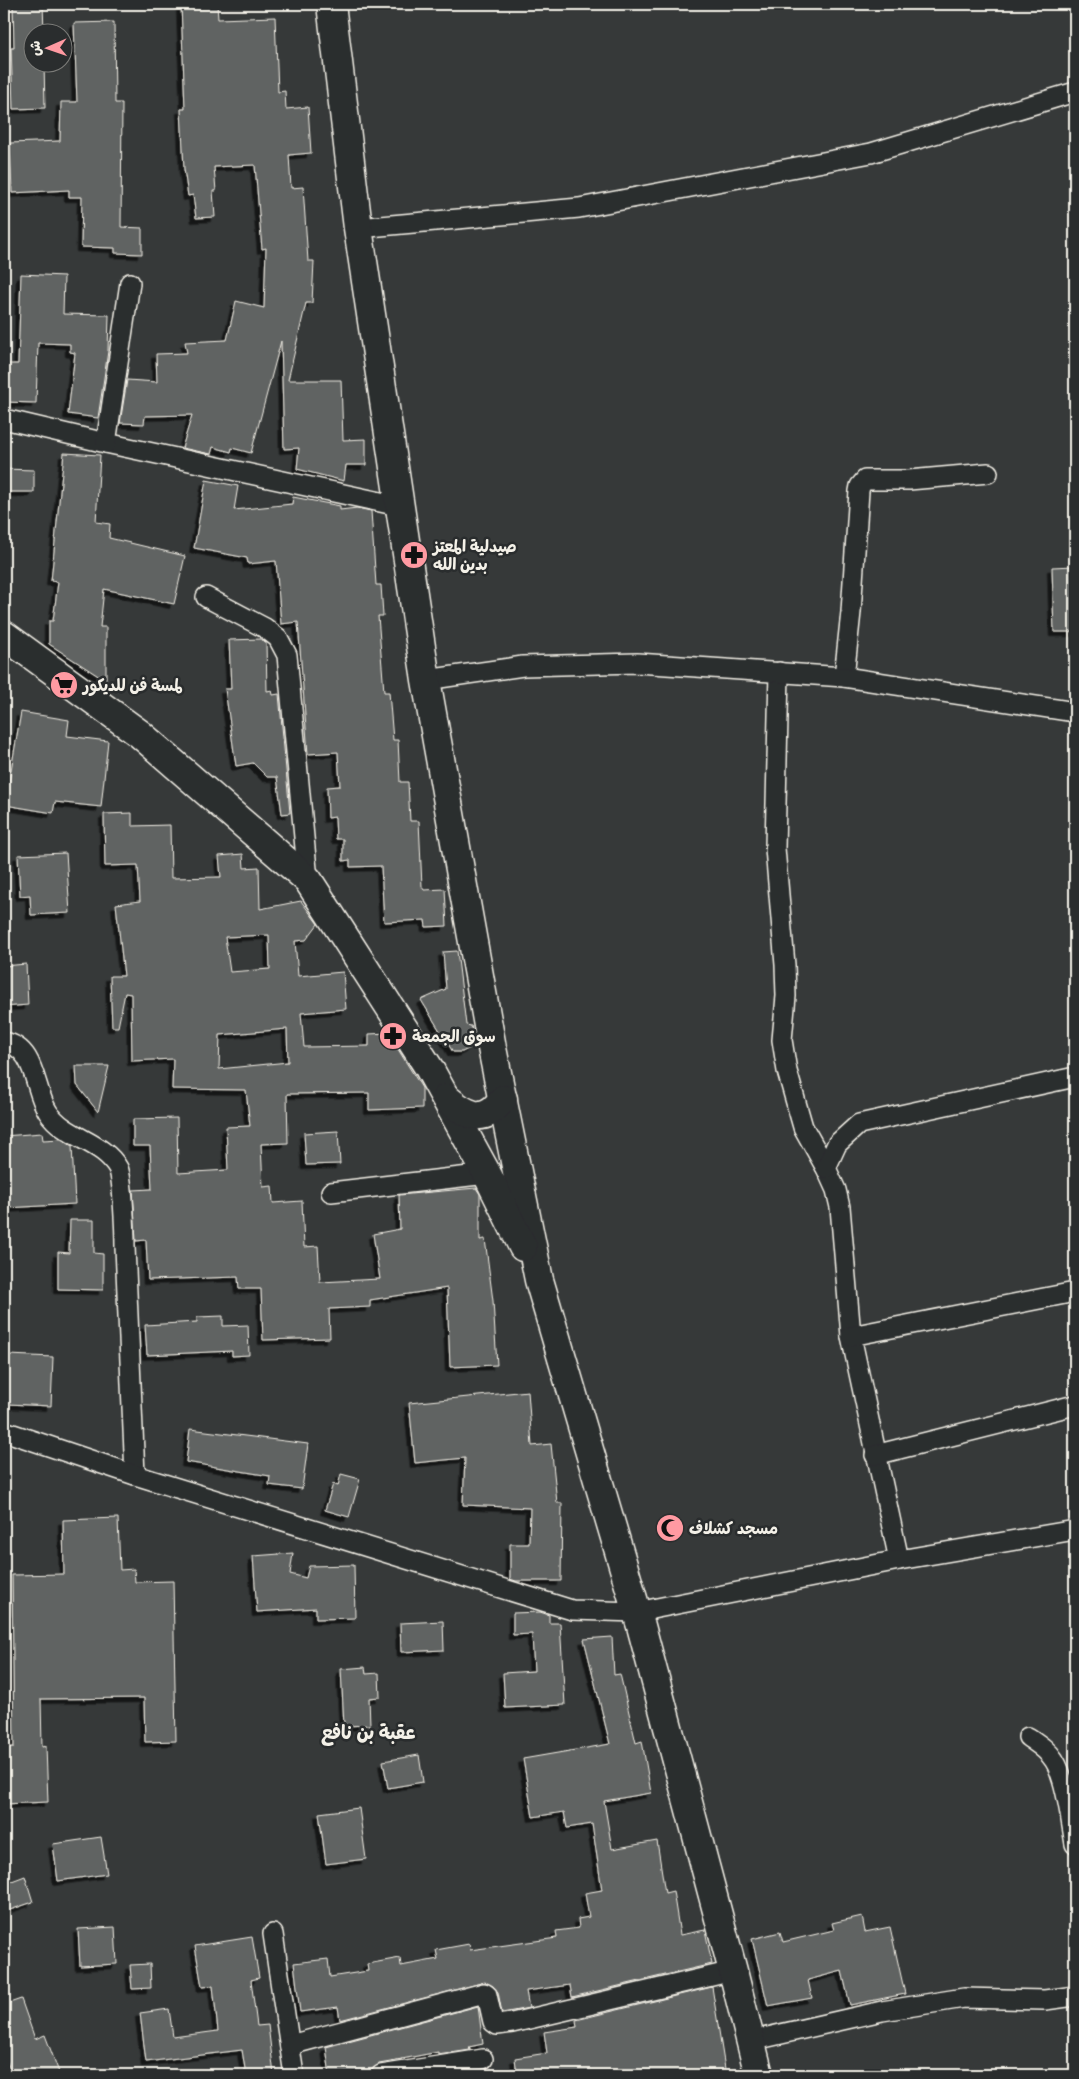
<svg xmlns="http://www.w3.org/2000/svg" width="1079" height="2079" font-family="Delius,'Playpen Sans Arabic',sans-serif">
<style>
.building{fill:#616362;stroke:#f4f1e8;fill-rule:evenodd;filter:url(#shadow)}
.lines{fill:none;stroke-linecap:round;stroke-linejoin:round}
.minor-casing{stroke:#f4f1e8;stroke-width:22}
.secondary-casing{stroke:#f4f1e8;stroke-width:31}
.minor{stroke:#2a2d2e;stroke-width:19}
.secondary{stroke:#2a2d2e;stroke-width:28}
.labels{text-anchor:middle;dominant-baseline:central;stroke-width:5;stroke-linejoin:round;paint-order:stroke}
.poi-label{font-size:16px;font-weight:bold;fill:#f4f1e8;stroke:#2a2d2e;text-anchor:start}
.quarter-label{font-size:19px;font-weight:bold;fill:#f4f1e8;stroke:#2a2d2e}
</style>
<defs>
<filter id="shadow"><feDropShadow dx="-4.5" dy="4.5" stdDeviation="0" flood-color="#0009"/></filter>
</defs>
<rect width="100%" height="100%" fill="#363939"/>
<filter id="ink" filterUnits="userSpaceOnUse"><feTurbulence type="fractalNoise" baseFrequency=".02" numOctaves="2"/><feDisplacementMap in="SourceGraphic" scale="10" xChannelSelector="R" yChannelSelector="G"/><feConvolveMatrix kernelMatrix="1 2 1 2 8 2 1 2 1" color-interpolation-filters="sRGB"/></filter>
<g filter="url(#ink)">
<!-- building -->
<g class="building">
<path d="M13,4H43L44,32H32V62H44L45,108L13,109L11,48H14Z"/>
<path d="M181,4H217L218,19L275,17L278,92L285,91L286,109L308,107L311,153L289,155L291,188L303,187L308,261H314L312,303H306L288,380H341L343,440L366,439V465H346L344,481L297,469L299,448L284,449L281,341L251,453L232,448L231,452L213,447L211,454L182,448L192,415L145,416L144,424L120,423L127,380L157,382L156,354L187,353L185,342L227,340L236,301L264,308L266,248L262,249L255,165L214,167L216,191H213L215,217L196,218L193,195L188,196L184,169L181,109H185Z"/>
<path d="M114,22L115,103H122L121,227L142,228V254L115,253V248L81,247L82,197H69V190L12,193L10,143L60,141L61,102H77L74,23Z"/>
<path d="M21,274L64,276L63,314L109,315L108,351L98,418L68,414L75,353L70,352V344L38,343L36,403L4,402V364H18Z"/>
<path d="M64,453L100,455L96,522L110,524L109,538L185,556L174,604L104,589L100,627H106V681L49,644V621H53L58,582L51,581Z"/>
<path d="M4,469L34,470V492H4Z"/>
<path d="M206,480L238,486L234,510L292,504L293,497L340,506V510L357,508L371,511L376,585H381L383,616H378L384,692H389L393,740H398L400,782H408L410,821H419L422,887L424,890L445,889L447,926L426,927L425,920L384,922L381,866L350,867V860L343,861V839H336L335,817L328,818L327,787L340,786L338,752L308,754L298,622L281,624L276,561L248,564L247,558L194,548Z"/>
<path d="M1075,566V632H1054L1052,567Z"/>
<path d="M261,639L266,643L267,691L272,690L273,695L279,694L290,813L282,814L277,777H267L253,763L236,766L225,689H231L229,640Z"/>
<path d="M21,712L69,720L67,736L108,741L101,807L55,802L53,813L5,805Z"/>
<path d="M132,813V826L170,825L171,878L221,877L219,856L243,854L244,868L259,867L260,909L301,901L318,924L306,940L295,941L298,976L343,972L346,1009L301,1013L304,1047L369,1046V1034L388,1033L422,1088V1108L369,1110V1093L287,1094L288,1143L261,1144L263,1187L272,1186L273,1203L302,1201L304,1247L318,1246L320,1282L380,1279L373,1234L400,1229L399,1195L476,1188L480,1194V1240L485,1239L493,1301L497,1365L450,1367L447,1288L370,1300V1307L329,1309L330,1338L263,1340L261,1289H239L238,1277L148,1280L146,1240L136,1241L133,1190L152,1189L150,1146H133V1119L177,1118L178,1173L228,1170L226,1127L250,1126L246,1090L172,1089L173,1059L132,1061L131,994L125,993L118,1027H112L110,976H124L116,904L140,901L138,865L105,866L104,814ZM269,935L270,969L230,972L225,937ZM287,1029L288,1062L219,1069L220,1035Z"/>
<path d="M66,853L70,913L31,915L30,895L20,896L18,855Z"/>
<path d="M457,951L466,1025L471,1026L475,1041L470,1048L462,1052H453L421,1000L446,989L443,952Z"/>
<path d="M26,964L28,1005L4,1007V966Z"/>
<path d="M76,1066H109L98,1112L77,1085Z"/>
<path d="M338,1131L340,1164L306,1165L304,1133Z"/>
<path d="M42,1133L43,1140L61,1139L72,1146L75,1204L7,1208L4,1136Z"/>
<path d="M70,1220H94V1253L103,1254V1290L58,1289V1252L69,1253Z"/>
<path d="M223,1316V1326L248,1325L249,1355L232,1356V1351L147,1355L145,1325L197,1322V1317Z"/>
<path d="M9,1355L53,1357L51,1406L7,1404Z"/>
<path d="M528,1391L532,1446L551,1444L557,1503H562L561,1581H516L510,1579V1544H529L530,1508L463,1505L465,1458L415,1463L409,1403Z"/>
<path d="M190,1429L308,1444L302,1489L269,1485L270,1476L186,1462Z"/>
<path d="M341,1474L360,1479L349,1517L325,1510L333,1484L338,1486Z"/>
<path d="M118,1518L120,1570L134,1569L135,1582L173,1581L176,1741L145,1742L144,1698L41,1699L42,1747L46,1746L48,1802L4,1804V1748L14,1747L12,1575L64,1574L63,1520Z"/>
<path d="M293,1553L290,1574L306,1578L309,1566L354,1565L355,1618L316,1619V1608L257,1612L253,1556Z"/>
<path d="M540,1612L549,1615V1623H560L565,1705L505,1708L503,1673L534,1671L532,1634L513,1635V1613Z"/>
<path d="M443,1621L444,1650L401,1652L400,1623Z"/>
<path d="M612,1637L614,1675L620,1674L636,1743L642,1741L651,1793L604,1801L612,1849L657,1841L665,1893L673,1891L680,1935L705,1930L712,1964L572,1997L570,1985L526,1991L529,2008L502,2013L498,1992L493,1986L485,1982L340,2020L338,2007L300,2012L294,1963L328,1959L330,1977L368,1971L367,1964L400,1958L401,1966L438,1959L436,1950L469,1944L470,1950L557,1938L556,1931L579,1928L578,1919L589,1917L585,1893L602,1890L592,1824L567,1828L564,1812L533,1817L523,1759L610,1744L584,1639Z"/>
<path d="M365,1667L366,1674L379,1673L380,1697L369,1698L370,1725L344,1726L341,1669Z"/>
<path d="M419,1755L423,1782L388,1788L383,1761Z"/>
<path d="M359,1808L366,1859L326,1864L319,1813Z"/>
<path d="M101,1837L107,1874L58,1881L53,1844Z"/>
<path d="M25,1876L33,1902L4,1912V1884Z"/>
<path d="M862,1916L865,1932L890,1927L905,1994L850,2005L842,1971L808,1980L812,1998L768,2006L752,1939L780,1932L783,1942L834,1930L832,1923Z"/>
<path d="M115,1927L117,1964L80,1966L78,1929Z"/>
<path d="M252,1937L259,1978L251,1980L257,2026L268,2025L274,2075H246L242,2050L146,2062L140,2013L169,2009L173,2037L218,2031L213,1986L202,1987L195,1946Z"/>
<path d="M150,1964L151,1988L132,1989L130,1965Z"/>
<path d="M712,1987L726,2075H517L515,2058L547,2053L544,2032L577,2027L576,2020Z"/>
<path d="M21,1999L35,2039L45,2035L60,2075H12L4,2054V2005Z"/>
<path d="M478,2006L483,2044L469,2047L470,2050L438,2055V2052L402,2059V2060L379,2064L371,2070L330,2075L326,2047Z"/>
</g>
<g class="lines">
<defs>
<g id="minor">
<path d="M358,228L579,208L871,153L1075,92"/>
<path d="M4,419L106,443L399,506"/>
<path d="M106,443L130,283"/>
<path d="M206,597L265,628L278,638L287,655L308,880"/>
<path d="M779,672L775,848L785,965L786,996L782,1040L787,1071L803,1127L826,1168L836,1190L840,1207L851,1336L899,1560"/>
<path d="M844,677L851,612L859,491L860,486L865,480H909L988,473"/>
<path d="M426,680L523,666L637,663L844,677L1075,712"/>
<path d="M4,1042C37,1048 33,1089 48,1112C65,1138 103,1141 118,1168C123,1178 125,1233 125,1247C128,1323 132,1399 135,1475"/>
<path d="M826,1168L837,1144L859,1124L1075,1077"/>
<path d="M331,1192L487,1174"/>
<path d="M851,1336L1075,1292"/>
<path d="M4,1431L135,1475L572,1610L637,1612L899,1560L1075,1530"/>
<path d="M875,1455L1075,1405"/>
<path d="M1028,1737C1038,1744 1048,1750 1054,1760C1066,1778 1071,1822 1075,1844"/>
<path d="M273,1934L294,2075"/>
<path d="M750,2041L882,2011L964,1998L1045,2000L1075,1996"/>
<path d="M290,2045L484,1993L487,1995L493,2022L497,2025L512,2023L733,1971"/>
<path d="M381,2075L483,2059"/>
</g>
<g id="secondary">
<path d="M331,4L358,228L426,680L492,1048L539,1280L641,1626L733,1971L759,2075"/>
<path d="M4,635L140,734L308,880L429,1068L487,1174L523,1247"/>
<path d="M446,1098C467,1116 484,1125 503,1099"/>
</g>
</defs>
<!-- minor casing -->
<use href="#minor" class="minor-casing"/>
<!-- secondary casing -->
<use href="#secondary" class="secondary-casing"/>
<!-- minor -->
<use href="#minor" class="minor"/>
<!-- secondary -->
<use href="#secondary" class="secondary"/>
</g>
</g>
<!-- icons -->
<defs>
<symbol id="pharmacy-disc" viewBox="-11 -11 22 22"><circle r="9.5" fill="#ff9aa2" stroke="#2a2d2e"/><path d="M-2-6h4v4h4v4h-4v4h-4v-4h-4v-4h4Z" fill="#111"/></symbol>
<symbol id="supermarket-disc" viewBox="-11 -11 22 22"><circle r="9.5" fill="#ff9aa2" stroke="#2a2d2e"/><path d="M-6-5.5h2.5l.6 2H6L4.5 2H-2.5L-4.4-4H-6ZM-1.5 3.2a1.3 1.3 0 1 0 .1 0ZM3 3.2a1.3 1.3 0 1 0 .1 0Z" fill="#111"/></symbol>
<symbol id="mosque-disc" viewBox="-11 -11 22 22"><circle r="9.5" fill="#ff9aa2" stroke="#2a2d2e"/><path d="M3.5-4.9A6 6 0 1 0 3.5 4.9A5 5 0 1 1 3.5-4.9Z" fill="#111"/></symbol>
</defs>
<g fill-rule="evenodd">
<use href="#pharmacy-disc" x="398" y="539" width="32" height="32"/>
<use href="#supermarket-disc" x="48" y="669" width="32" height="32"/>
<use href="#pharmacy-disc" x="377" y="1020" width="32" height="32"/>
<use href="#mosque-disc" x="654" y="1512" width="32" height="32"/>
</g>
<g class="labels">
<!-- poi labels -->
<g class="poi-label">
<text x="433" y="546">صيدلية المعتز<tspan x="433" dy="18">بدين الله</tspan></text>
<text x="83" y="685">لمسة فن للديكور</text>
<text x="412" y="1036">سوق الجمعة</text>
<text x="689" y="1528">مسجد كشلاف</text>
</g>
<!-- quarter labels -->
<g class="quarter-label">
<text x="368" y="1732">عقبة بن نافع</text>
</g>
</g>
<!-- margin -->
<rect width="1079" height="2079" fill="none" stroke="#2a2d2e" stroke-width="20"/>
<rect x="10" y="10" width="1059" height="2059" fill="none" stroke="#f4f1e8" stroke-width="2" filter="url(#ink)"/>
<!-- north arrow -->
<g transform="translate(48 48) rotate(268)"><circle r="24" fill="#2a2d2e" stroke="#7b7b78"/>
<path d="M0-4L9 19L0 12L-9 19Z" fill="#ff9aa2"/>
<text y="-8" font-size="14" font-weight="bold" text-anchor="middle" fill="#f4f1e8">ش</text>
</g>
</svg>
